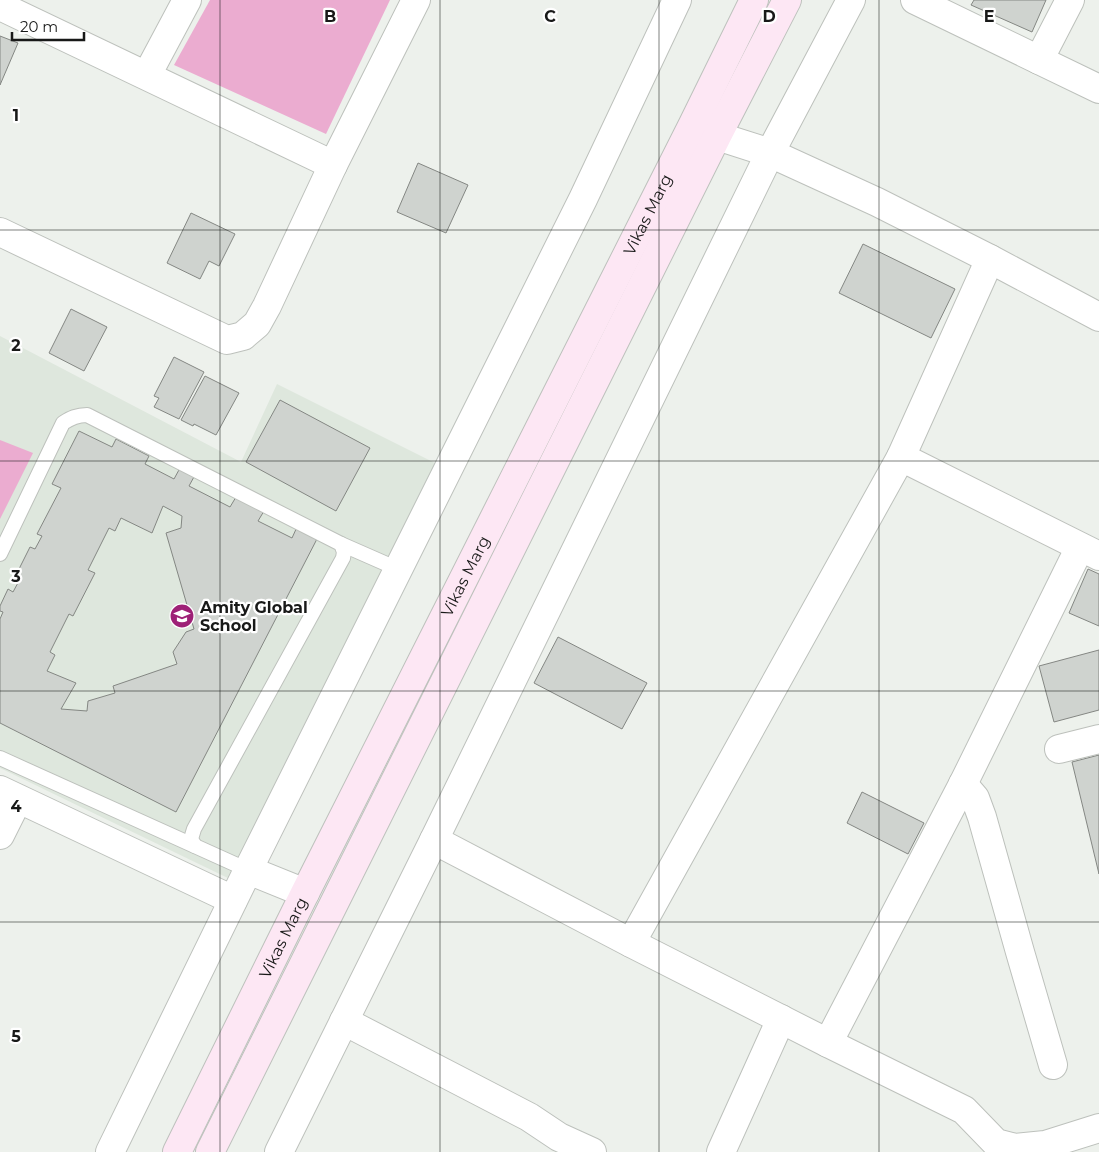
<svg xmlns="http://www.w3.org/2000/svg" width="1099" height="1152" font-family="Montserrat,sans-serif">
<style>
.built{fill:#dee7dd}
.green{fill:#ebacd0}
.building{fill:#cfd3cf;stroke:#848783;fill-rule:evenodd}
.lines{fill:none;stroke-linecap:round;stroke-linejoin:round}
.lane-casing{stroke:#bdc1bc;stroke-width:16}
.street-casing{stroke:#bdc1bc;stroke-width:30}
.secondary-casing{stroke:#bdc1bc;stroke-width:30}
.lane{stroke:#fff;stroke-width:14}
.street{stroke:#fff;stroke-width:28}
.secondary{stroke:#fde7f4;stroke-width:28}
.grid{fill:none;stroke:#181918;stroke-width:1;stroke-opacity:0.55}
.labels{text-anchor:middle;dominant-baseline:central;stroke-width:4.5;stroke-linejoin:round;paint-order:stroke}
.street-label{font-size:16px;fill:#181918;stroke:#fff}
.poi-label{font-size:16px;font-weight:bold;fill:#181918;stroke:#fff;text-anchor:start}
.grid-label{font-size:16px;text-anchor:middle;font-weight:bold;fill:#181918;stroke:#fff;stroke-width:4.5;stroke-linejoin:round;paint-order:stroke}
</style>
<rect width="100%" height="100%" fill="#edf1ec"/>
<!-- built -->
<path class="built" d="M0,336L241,462L277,384L439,465L232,880L0,768Z"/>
<!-- green -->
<g class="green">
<path d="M210,0H390L326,134L174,65Z"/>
<path d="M0,440L33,453L0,519Z"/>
</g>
<!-- building -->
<g class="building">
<path d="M974,0H1046L1032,32L971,5Z"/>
<path d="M0,36L18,43L0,85Z"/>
<path d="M418,163L468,185L446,233L397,212Z"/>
<path d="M191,213L235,234L219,266L209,261L200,279L167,263Z"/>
<path d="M863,244L955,289L931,338L839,293Z"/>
<path d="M71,309L107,327L84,371L49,353Z"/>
<path d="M174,357L204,372L179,419L154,407L159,398L154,396Z"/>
<path d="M205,376L239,393L216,435L194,424L193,426L181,420Z"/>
<path d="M280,400L370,448L336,511L246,462Z"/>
<path d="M79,431L112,447L116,439L149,456L145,464L174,479L180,468L195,475L189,486L230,507L236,497L264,511L258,521L292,538L297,527L318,537L176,812L0,723V619L3,612L0,611V606L8,589L13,592L20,579L15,577L30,547L35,549L42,536L37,534L61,488L52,484ZM163,506L182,516L181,528L166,533L194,629L186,632L173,652L177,664L113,686L115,693L88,701L87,711L61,709L76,683L47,671L55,655L50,652L69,614L73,616L95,573L88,570L109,528L115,531L121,518L152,533Z"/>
<path d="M1088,569L1099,574V626L1069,613Z"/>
<path d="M558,637L647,683L622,729L534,683Z"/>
<path d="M1099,650V710L1054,722L1039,666Z"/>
<path d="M1099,755V874L1072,762Z"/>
<path d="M862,792L924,823L908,854L847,823Z"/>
</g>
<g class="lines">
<defs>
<g id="lane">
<path d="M341,544L398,569"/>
<path d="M0,554L63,423C71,418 77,415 87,415L341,544L344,552L343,558L194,829L191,839L195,846"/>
<path d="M0,758L248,870"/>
</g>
<g id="street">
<path d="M915,0L1099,89"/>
<path d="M0,6L333,165"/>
<path d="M1039,60L1070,0"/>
<path d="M147,75L187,0"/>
<path d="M697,126L717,136L770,153L877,202L990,259L1099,317"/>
<path d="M0,232L227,340L243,336L257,324L267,306L333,165L416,0"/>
<path d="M901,457L1099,556"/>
<path d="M1059,749L1099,739"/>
<path d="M963,784L975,798L982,817L1020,952L1053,1065"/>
<path d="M0,790L233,900"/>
<path d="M0,835L18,799"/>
<path d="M434,840L631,943L828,1043L964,1110L996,1143L1015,1148L1045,1145L1099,1128"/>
<path d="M248,870L305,893"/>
<path d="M631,943L901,457L990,259"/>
<path d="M344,1021L529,1117L559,1137L592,1152"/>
<path d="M828,1043L963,784L1080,547"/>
<path d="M110,1152L248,870L583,199L677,0"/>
<path d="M279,1152L434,840L770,153L851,0"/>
<path d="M721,1152L781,1019"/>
</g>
<g id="secondary">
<path id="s1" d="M177,1152L305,893L693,124L754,0"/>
<path d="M210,1152L717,136L787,0"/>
</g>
</defs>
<!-- lane casing -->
<use href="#lane" class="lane-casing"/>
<!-- street casing -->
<use href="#street" class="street-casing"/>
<!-- secondary casing -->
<use href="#secondary" class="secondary-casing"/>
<!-- lane -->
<use href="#lane" class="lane"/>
<!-- street -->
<use href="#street" class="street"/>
<!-- secondary -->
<use href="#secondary" class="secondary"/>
</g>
<!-- grid -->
<path class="grid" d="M220,0V1152M440,0V1152M659,0V1152M879,0V1152M0,230H1099M0,461H1099M0,691H1099M0,922H1099"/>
<!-- icons -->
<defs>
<symbol id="school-disc" viewBox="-11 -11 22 22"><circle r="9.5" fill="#9e2177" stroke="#fff"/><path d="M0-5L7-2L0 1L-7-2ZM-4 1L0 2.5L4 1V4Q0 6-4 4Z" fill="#fff"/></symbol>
</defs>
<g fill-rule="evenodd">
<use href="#school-disc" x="168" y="602" width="28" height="28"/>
</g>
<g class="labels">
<!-- street labels -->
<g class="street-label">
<text stroke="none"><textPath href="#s1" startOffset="1049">Vikas Marg</textPath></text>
<text stroke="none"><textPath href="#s1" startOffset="644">Vikas Marg</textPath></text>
<text stroke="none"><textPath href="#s1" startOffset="239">Vikas Marg</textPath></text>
</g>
<!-- poi labels -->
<g class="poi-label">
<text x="200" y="607">Amity Global<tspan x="200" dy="18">School</tspan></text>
</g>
</g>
<g class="grid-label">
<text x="330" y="22">B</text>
<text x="550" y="22">C</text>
<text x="769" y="22">D</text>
<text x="989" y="22">E</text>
<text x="16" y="121">1</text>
<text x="16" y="351">2</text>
<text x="16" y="582">3</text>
<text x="16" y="812">4</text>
<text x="16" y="1042">5</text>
</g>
<!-- scale -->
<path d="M12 32v8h72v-8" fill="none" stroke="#181918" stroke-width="2.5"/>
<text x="20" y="32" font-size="15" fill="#181918" stroke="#ffffff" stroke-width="4" paint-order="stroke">20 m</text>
</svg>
